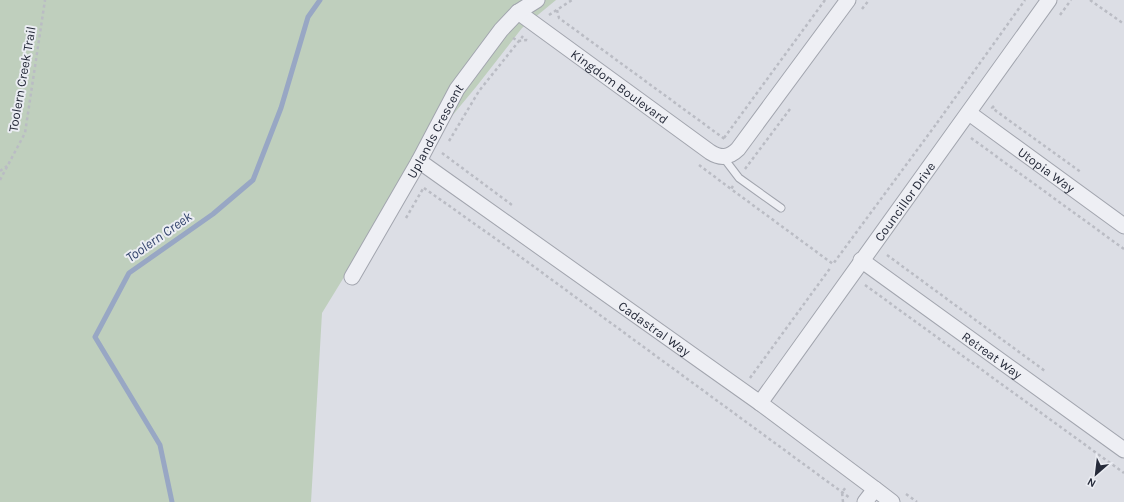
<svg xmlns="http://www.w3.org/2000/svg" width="1124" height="502" font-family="Karla,sans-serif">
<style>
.green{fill:#bfcfbd}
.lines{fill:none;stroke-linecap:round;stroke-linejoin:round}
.stream{stroke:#98a7c4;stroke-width:5}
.lane-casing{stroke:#a2a5ae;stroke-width:9}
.street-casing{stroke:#a2a5ae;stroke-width:17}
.path{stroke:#babcc4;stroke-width:2.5;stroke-dasharray:3 3;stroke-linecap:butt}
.lane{stroke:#eeeff4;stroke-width:7}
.street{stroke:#eeeff4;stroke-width:15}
.labels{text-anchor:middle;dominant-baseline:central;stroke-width:4;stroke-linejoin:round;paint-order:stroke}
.street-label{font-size:13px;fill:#262b3a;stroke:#ebedf3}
.water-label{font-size:14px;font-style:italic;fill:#33446c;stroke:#ebedf3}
</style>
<rect width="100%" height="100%" fill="#dcdee5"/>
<!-- green -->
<path class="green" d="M0,0H556L522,28L476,87L417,158L322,313L311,502H0Z"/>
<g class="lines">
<!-- stream -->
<path class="stream" d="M172,502L160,445L95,337L129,273L213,214L253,180L281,108L308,17L320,0"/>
<defs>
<path id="lane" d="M723,157L739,178L781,208"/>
<g id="street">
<path id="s1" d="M518,12L710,152C721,159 729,158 738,149L848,0"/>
<path id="s2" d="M969,113L1124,226"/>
<path id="s3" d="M419,161L760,403L875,489L865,502"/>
<path id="s4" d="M861,260L1124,450"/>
<path id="s5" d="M352,277L419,161L457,89L501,30L518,12L537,0"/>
<path id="s6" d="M760,403L1049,0"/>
<path d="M875,489L892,502"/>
</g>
</defs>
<!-- lane casing -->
<use href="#lane" class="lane-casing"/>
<!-- street casing -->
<use href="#street" class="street-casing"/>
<!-- path -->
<g class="path">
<path d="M1090,0L1124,24"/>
<path d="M862,9L869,0"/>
<path d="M557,10L559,18L726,140"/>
<path d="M549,15L572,0"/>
<path d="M1060,15L1071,0"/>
<path d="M513,38L518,41L527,40L529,41"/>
<path d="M994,106L992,108L1082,173"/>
<path d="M937,123L1025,0"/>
<path d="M724,138L825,0"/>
<path d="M971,138L1124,249"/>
<path d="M449,141L479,91L523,36"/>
<path d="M442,153L512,205"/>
<path d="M699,165L731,189"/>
<path d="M745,169L790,109"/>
<path d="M0,171L7,166"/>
<path d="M0,180L25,133L45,0"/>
<path d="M733,186L731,189L833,264L937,123"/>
<path d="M424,188L503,244L850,498"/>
<path d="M406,218L424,187"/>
<path d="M887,255L1045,371"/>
<path d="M865,285L1124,473"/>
<path d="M750,378L831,267"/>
<path d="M906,494L917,502"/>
<path d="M843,502L842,492L847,486"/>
</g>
<!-- lane -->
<use href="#lane" class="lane"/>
<!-- street -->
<use href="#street" class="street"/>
</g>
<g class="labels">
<!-- street labels -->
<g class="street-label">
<text transform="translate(22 79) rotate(-80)">Toolern Creek Trail</text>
<text stroke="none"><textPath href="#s1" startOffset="126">Kingdom Boulevard</textPath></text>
<text stroke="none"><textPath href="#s5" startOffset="168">Uplands Crescent</textPath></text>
<text stroke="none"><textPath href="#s2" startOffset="96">Utopia Way</textPath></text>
<text stroke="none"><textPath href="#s6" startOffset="248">Councillor Drive</textPath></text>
<text stroke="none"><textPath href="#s3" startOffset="289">Cadastral Way</textPath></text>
<text stroke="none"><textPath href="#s4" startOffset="162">Retreat Way</textPath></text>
</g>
<!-- water labels -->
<g class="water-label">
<text transform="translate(159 237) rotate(-35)">Toolern Creek</text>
</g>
</g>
<!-- north arrow -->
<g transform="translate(1096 474) rotate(208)" stroke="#ebedf3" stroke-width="3" paint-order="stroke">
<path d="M0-3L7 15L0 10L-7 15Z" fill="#262b3a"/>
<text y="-6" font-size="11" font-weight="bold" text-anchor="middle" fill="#262b3a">N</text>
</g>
</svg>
